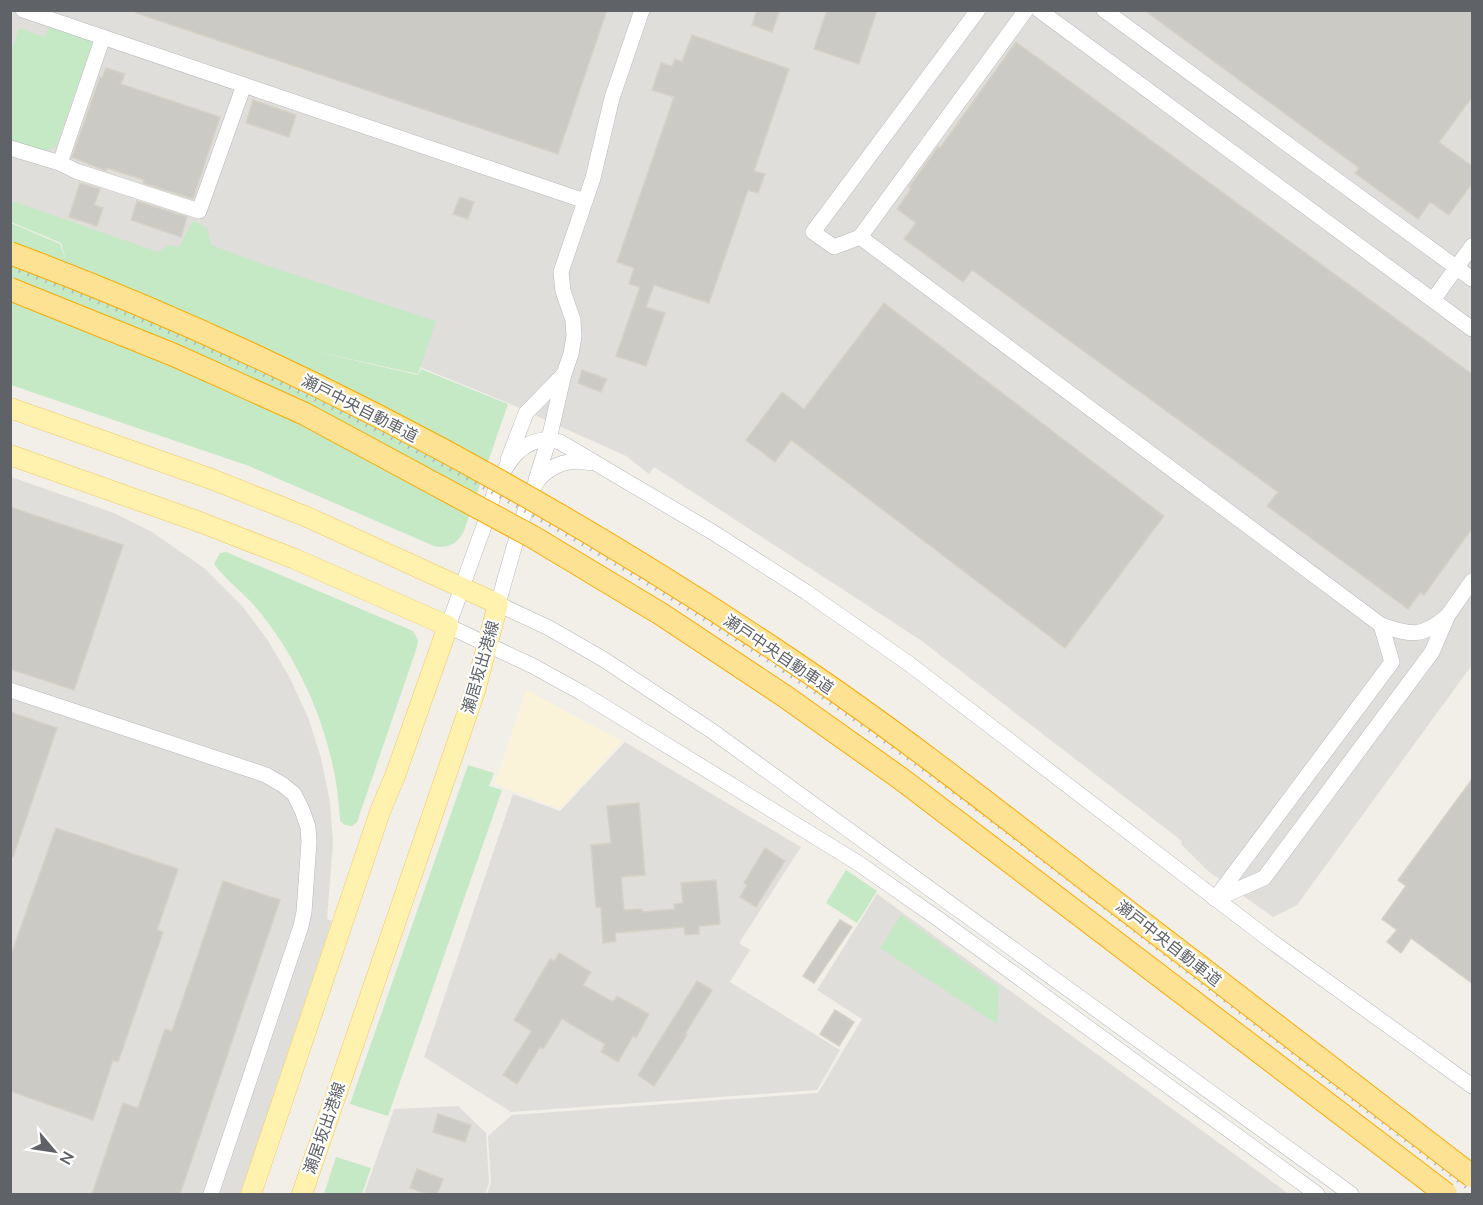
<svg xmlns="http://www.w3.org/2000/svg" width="1483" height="1205" font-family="Mulish,'Noto Sans JP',sans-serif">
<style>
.industrial{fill:#e0deda}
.green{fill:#c5e8c5}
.sand{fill:#fbf3d9}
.building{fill:#cccac5;stroke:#d6d1c6;stroke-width:1.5}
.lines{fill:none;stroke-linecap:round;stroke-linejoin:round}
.minor-casing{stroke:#b5b8bc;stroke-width:16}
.major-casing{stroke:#f2c960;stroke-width:21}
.minor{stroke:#fff;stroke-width:15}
.major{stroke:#fff2af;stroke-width:20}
.rail{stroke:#b6b7b8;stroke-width:4.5;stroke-dasharray:1.5 8;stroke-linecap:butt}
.highway-bridge-casing{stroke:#f9ab00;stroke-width:24;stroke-linecap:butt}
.highway-bridge{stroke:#fde293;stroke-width:22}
.labels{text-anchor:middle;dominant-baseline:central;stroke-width:4.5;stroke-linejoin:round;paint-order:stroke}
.street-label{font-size:16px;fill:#5f6368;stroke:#fff}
</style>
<rect width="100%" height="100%" fill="#f1efe8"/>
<!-- industrial -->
<g class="industrial">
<path d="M10,11H1472V665L1297,905L1273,917L1208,871L1181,844L1182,841L919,639L654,467L649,474L626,456L508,403L398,358L11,214Z"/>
<path d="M11,477L114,513L152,532L204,568L242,606L267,639L290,678L309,720L321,758L330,802L333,843L327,919L332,921L240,1194H11Z"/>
<path d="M625,742L801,847L739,943L750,950L730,982L840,1050L817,1090L511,1112L424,1057L513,794L560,811Z"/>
<path d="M877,894L1289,1194H487L491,1183L488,1136L512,1115L818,1093L862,1019L817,990Z"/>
<path d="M458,1106L486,1133L489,1182L485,1194H364L394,1109Z"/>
</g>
<!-- green -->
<g class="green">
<path d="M49,27L90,40L92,45L56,146L41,154L11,143V53L19,28L45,37Z"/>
<path d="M10,200L158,252L168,245L179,247L192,222H196L207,228L211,245L262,264L436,321L418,374L300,348L418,375L421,369L508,404L464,531C457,544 449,549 434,546L249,466L11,385V223L60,244L66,260L61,243L11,222Z"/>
<path d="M226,552L413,631L418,640L417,647L357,822L352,826L345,825L340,821C337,744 303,661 252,603C240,590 225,579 214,564L220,553Z"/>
<path d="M468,765L494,773L489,786L502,790L388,1116L350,1104Z"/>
<path d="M846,870L877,891L857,923L826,903Z"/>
<path d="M901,915L999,987L997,1024L880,948Z"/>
<path d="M336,1157L371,1168L362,1194H324Z"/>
</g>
<!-- sand -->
<path class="sand" d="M526,690L622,741L560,809L495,784Z"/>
<!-- building -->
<g class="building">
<path d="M136,10H607L558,154L136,13Z"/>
<path d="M757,10H780L772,32L752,25Z"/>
<path d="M827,10H877L859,64L814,49Z"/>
<path d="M1144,10H1473V96L1439,142L1473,167V182L1449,215L1430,202L1418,219L1355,173L1359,168Z"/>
<path d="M692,35L789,69L754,171L765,174L758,193L748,190L709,303L654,285L646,307L665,313L646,366L616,356L640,287L629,284L634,268L617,262L674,97L652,90L661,63L672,66L675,59L682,62Z"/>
<path d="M1016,42L1473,375V527L1424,595L1420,593L1408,609L1267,506L1278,492L972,270L963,282L904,239L916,223L897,209L911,189L909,187L938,147L940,148Z"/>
<path d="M106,68L125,74L121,84L220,117L193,199L143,183L144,180L107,168L106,171L72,157L100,77L102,78Z"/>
<path d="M253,100L296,115L289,137L246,123Z"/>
<path d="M80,183L100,189L94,205L103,208L97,226L69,217Z"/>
<path d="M460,197L474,202L468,219L453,214Z"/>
<path d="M137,201L187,217L181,237L131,220Z"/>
<path d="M884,303L1164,516L1065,648L791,440L775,462L746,440L782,392L804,409Z"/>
<path d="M582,370L607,379L601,392L578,383Z"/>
<path d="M10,507L123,545L74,690L10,669Z"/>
<path d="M10,712L57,728L13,857H10Z"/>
<path d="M1473,778V984L1411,938L1401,953L1387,942L1397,930L1382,919L1406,886L1398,880Z"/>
<path d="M639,803L645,875L621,877L624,910L642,909V912L675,909L674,904L683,903L681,883L716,880L720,924L699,926V934L685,935L684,927L615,933L616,941L603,943L601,907H596L591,845L611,843L607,806Z"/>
<path d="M56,828L178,869L157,930L163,932L118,1062L113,1060L93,1120L10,1091V958Z"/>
<path d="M765,848L785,861L756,907L740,897L747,885L744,883Z"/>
<path d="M223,881L280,900L180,1194H92L123,1103L138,1108L165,1029L172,1031Z"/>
<path d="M840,920L852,927L814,983L803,976Z"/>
<path d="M559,953L591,972L583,985L613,1002L617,996L649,1014L636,1038L633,1036L618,1062L601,1052L605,1044L562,1019L543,1049L540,1047L517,1084L503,1075L532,1031L514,1020L550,959L554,961Z"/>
<path d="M697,981L712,990L685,1034L687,1035L654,1086L638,1075Z"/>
<path d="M835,1010L854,1022L839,1046L820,1034Z"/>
<path d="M438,1114L471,1125L465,1142L433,1132Z"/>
<path d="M417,1169L443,1179L437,1194H428L410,1188Z"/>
</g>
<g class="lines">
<defs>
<g id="minor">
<path d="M23,10L585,201"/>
<path d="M1026,10L860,237L1381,625L1392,662L1215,899"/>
<path d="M1039,10L1472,329"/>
<path d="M1104,10L1472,279"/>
<path d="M10,148L60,163L103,37"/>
<path d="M60,163L76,171L199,211L244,85"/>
<path d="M860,237L834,247L813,232L978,10"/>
<path d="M1433,300L1472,246"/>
<path d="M508,460L526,413L564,374"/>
<path d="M590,463C571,458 552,464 539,479C530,490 527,505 523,518C514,546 506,575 498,604L549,628L603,659L712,731L1351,1194"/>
<path d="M536,480L549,439L564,374L571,354L574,336L573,320L563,291L561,272L593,178L612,98L642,10"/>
<path d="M1381,625C1410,635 1422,638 1446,617"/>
<path d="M10,690L266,775L283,785L294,794L302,810L308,827L309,842L304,912L301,926L211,1194"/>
<path d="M1218,898L1264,878L1432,652L1448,615L1472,581"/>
<path d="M1317,1194L937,918L858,863L582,693L533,666L448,626C460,594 471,561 483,529C491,504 498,472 517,453C529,441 544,437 560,442L714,533L806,592L908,663L1271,941L1472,1086"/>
</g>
<g id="major">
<path d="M10,408L214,480L307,517L498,604L475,691L302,1194"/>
<path d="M10,455L197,521L295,559L448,626L395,776L381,809L251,1194"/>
</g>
</defs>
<!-- minor casing -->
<use href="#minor" class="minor-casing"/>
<!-- major casing -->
<use href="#major" class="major-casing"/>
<!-- minor -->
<use href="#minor" class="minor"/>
<!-- major -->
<use href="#major" class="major"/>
<!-- rail -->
<path class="rail" d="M10,267C286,371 546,511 790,675C903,751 1012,836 1120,919C1237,1010 1355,1101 1472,1191"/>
<defs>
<g id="highway-bridge">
<path d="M10,253C288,357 552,499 798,665C899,733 995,809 1092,884C1219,981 1346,1079 1472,1176"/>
<path d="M10,289L174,355L305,414L533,537L661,614L783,695L900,778L1446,1194"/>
</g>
</defs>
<!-- highway-bridge casing -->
<use href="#highway-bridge" class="highway-bridge-casing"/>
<!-- highway-bridge -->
<use href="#highway-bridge" class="highway-bridge"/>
</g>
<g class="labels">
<!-- street labels -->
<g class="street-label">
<text transform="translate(360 408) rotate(27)">瀬戸中央自動車道</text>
<text transform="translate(779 654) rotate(34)">瀬戸中央自動車道</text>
<text transform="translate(480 667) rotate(-74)">瀬居坂出港線</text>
<text transform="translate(1169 943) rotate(38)">瀬戸中央自動車道</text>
<text transform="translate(324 1128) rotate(-71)">瀬居坂出港線</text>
</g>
</g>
<!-- border -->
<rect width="1483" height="1205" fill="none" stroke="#5f6368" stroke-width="24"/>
<!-- north arrow -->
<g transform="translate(54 1151) rotate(119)" stroke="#ffffff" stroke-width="4.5" paint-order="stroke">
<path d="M0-4.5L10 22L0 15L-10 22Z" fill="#5f6368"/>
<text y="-9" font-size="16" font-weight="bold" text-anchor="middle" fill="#5f6368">N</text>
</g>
</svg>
